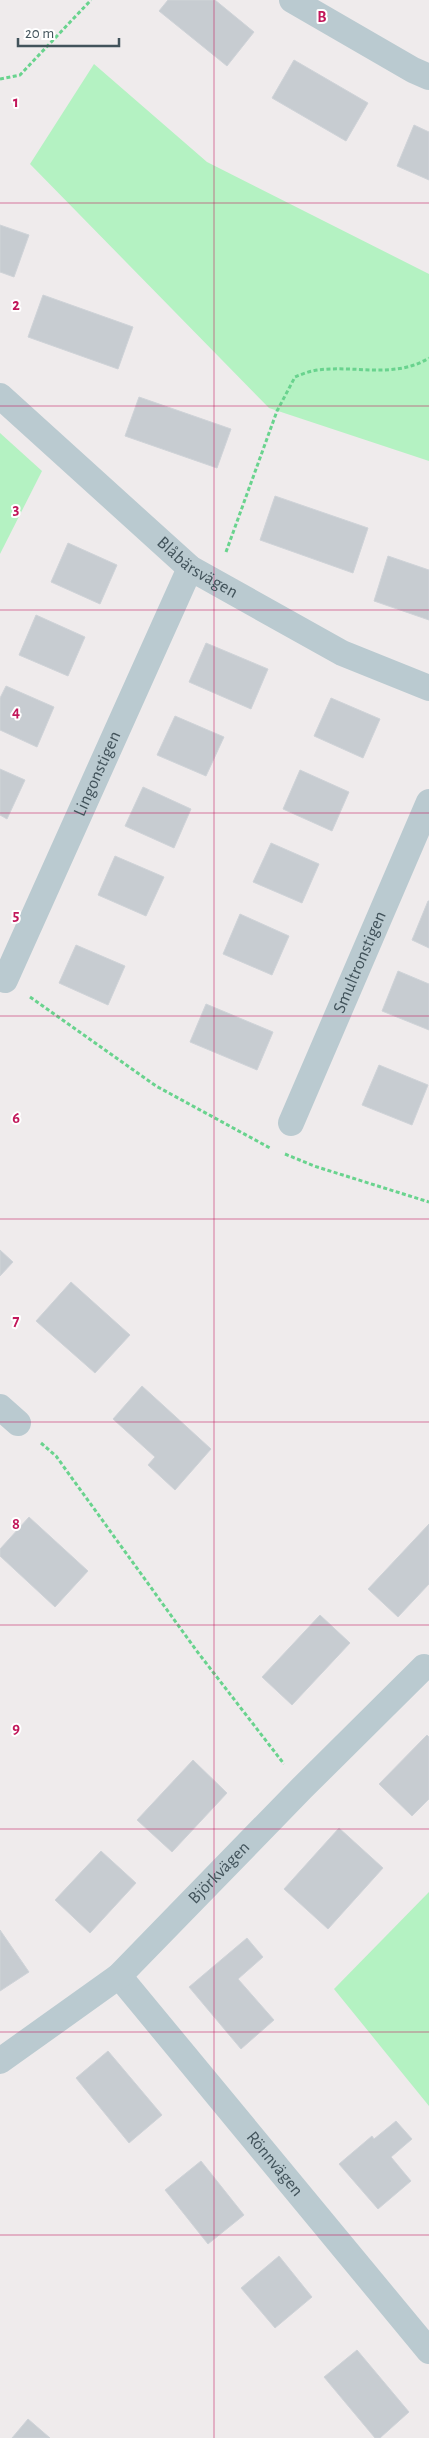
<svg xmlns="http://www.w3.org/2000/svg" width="429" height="2438" font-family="'Alegreya Sans',sans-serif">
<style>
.green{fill:#b4f2c2}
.building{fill:#c7ccd1;stroke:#cfd3d8}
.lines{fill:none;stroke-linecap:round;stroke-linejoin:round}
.path{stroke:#69d38e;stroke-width:3;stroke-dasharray:4 2.5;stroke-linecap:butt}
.minor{stroke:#bacad0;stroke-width:26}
.grid{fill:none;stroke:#c2185b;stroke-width:1;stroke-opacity:0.55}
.labels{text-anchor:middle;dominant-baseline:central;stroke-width:4;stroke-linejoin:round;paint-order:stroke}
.street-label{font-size:18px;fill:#42535b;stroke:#fff}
.grid-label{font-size:16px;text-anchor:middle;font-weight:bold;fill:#c2185b;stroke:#fff;stroke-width:4;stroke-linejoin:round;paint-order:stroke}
</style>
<rect width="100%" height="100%" fill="#efebec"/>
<!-- green -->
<g class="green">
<path d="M94,64L207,162L429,274V461L269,408L30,164Z"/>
<path d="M0,433L42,471L0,554Z"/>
<path d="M429,1892V2106L334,1989Z"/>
</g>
<!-- building -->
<g class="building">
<path d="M168,0H215L254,32L227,66L159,11Z"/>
<path d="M294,60L368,103L346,141L272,98Z"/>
<path d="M414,125L429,132V180L397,166Z"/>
<path d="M0,225L29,235L14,277L0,272Z"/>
<path d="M43,295L133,327L118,369L28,337Z"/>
<path d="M139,397L231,429L217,468L125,436Z"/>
<path d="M275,496L368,528L353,573L260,540Z"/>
<path d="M68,543L117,565L100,604L51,582Z"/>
<path d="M388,556L429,570V620L374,601Z"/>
<path d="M36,615L85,637L68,676L19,655Z"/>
<path d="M206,643L268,669L251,709L189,682Z"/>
<path d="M6,686L54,707L37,747L0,730V698Z"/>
<path d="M331,698L380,719L363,758L314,736Z"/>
<path d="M175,716L224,737L206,776L157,755Z"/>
<path d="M0,769L25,780L7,819L0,815Z"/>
<path d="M300,770L349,792L332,831L283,809Z"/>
<path d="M143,787L191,809L174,848L125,826Z"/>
<path d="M271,843L319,864L302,903L253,882Z"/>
<path d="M115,856L164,877L146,916L98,895Z"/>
<path d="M428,901H429V948L412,940Z"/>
<path d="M240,914L289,936L272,975L223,954Z"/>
<path d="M76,945L125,966L108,1005L59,983Z"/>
<path d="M398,971L429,984V1030L382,1011Z"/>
<path d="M206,1004L273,1032L257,1070L190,1042Z"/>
<path d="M379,1065L428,1085L412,1125L362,1105Z"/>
<path d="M0,1250L13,1262L0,1276Z"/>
<path d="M71,1282L130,1335L95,1373L36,1321Z"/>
<path d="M142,1386L211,1449L175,1490L148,1465L155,1457L113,1419Z"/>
<path d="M29,1517L88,1571L55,1607L0,1556V1549Z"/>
<path d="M429,1524V1584L398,1617L368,1589Z"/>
<path d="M320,1615L350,1643L292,1705L262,1677Z"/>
<path d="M427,1735L429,1737V1799L412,1816L379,1784Z"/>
<path d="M193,1760L227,1793L172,1852L137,1820Z"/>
<path d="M339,1828L383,1868L328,1929L284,1889Z"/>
<path d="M101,1851L136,1883L90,1933L55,1900Z"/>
<path d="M0,1930L29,1972L0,1991Z"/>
<path d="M247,1938L263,1957L238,1979L274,2020L241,2049L189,1987Z"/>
<path d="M108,2051L162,2115L129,2143L76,2078Z"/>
<path d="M396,2121L412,2139L391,2157L411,2181L378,2209L339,2164L372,2136L374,2139Z"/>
<path d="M201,2161L244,2215L208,2244L165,2190Z"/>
<path d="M279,2256L312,2297L275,2328L241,2288Z"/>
<path d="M357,2350L409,2412L380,2438H375L324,2377Z"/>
<path d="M28,2419L50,2438H12Z"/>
</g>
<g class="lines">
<!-- path -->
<g class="path">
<path d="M0,79L20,75L91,0"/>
<path d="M226,552L277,411L295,377C302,374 310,371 318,370C355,365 395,379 429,358"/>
<path d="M30,997L156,1086L270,1148"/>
<path d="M285,1154L314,1166L429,1202"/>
<path d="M41,1443L56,1456L196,1650L284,1764"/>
</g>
<!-- minor -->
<g class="minor">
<path d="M292,0L413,70L429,77"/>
<path id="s1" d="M0,396L190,568L342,653L429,688"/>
<path id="s2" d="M5,980L190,568"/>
<path id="s3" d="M291,1123L429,802"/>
<path d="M0,1407L18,1423"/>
<path id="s4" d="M119,1976L429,2351"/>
<path id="s5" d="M0,2061L119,1976L302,1788L424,1667"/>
</g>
</g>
<!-- grid -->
<path class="grid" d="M214,0V2438M0,203H429M0,406H429M0,610H429M0,813H429M0,1016H429M0,1219H429M0,1422H429M0,1625H429M0,1829H429M0,2032H429M0,2235H429"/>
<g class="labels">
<!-- street labels -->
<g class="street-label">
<text stroke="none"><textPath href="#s1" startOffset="262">Blåbärsvägen</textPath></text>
<text stroke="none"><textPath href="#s2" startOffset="226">Lingonstigen</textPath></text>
<text stroke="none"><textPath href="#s3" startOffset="175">Smultronstigen</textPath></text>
<text stroke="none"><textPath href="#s5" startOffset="290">Björkvägen</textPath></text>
<text stroke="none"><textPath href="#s4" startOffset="244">Rönnvägen</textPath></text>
</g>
</g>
<g class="grid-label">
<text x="322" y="22">B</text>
<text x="16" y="107">1</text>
<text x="16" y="310">2</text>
<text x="16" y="514">3</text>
<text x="16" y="717">4</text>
<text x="16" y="920">5</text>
<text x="16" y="1123">6</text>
<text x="16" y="1326">7</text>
<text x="16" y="1529">8</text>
<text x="16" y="1733">9</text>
</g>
<!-- scale -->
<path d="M18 38v8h101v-8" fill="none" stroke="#42535b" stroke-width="2.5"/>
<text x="25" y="38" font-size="15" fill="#42535b" stroke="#ffffff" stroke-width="4" paint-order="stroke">20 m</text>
</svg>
